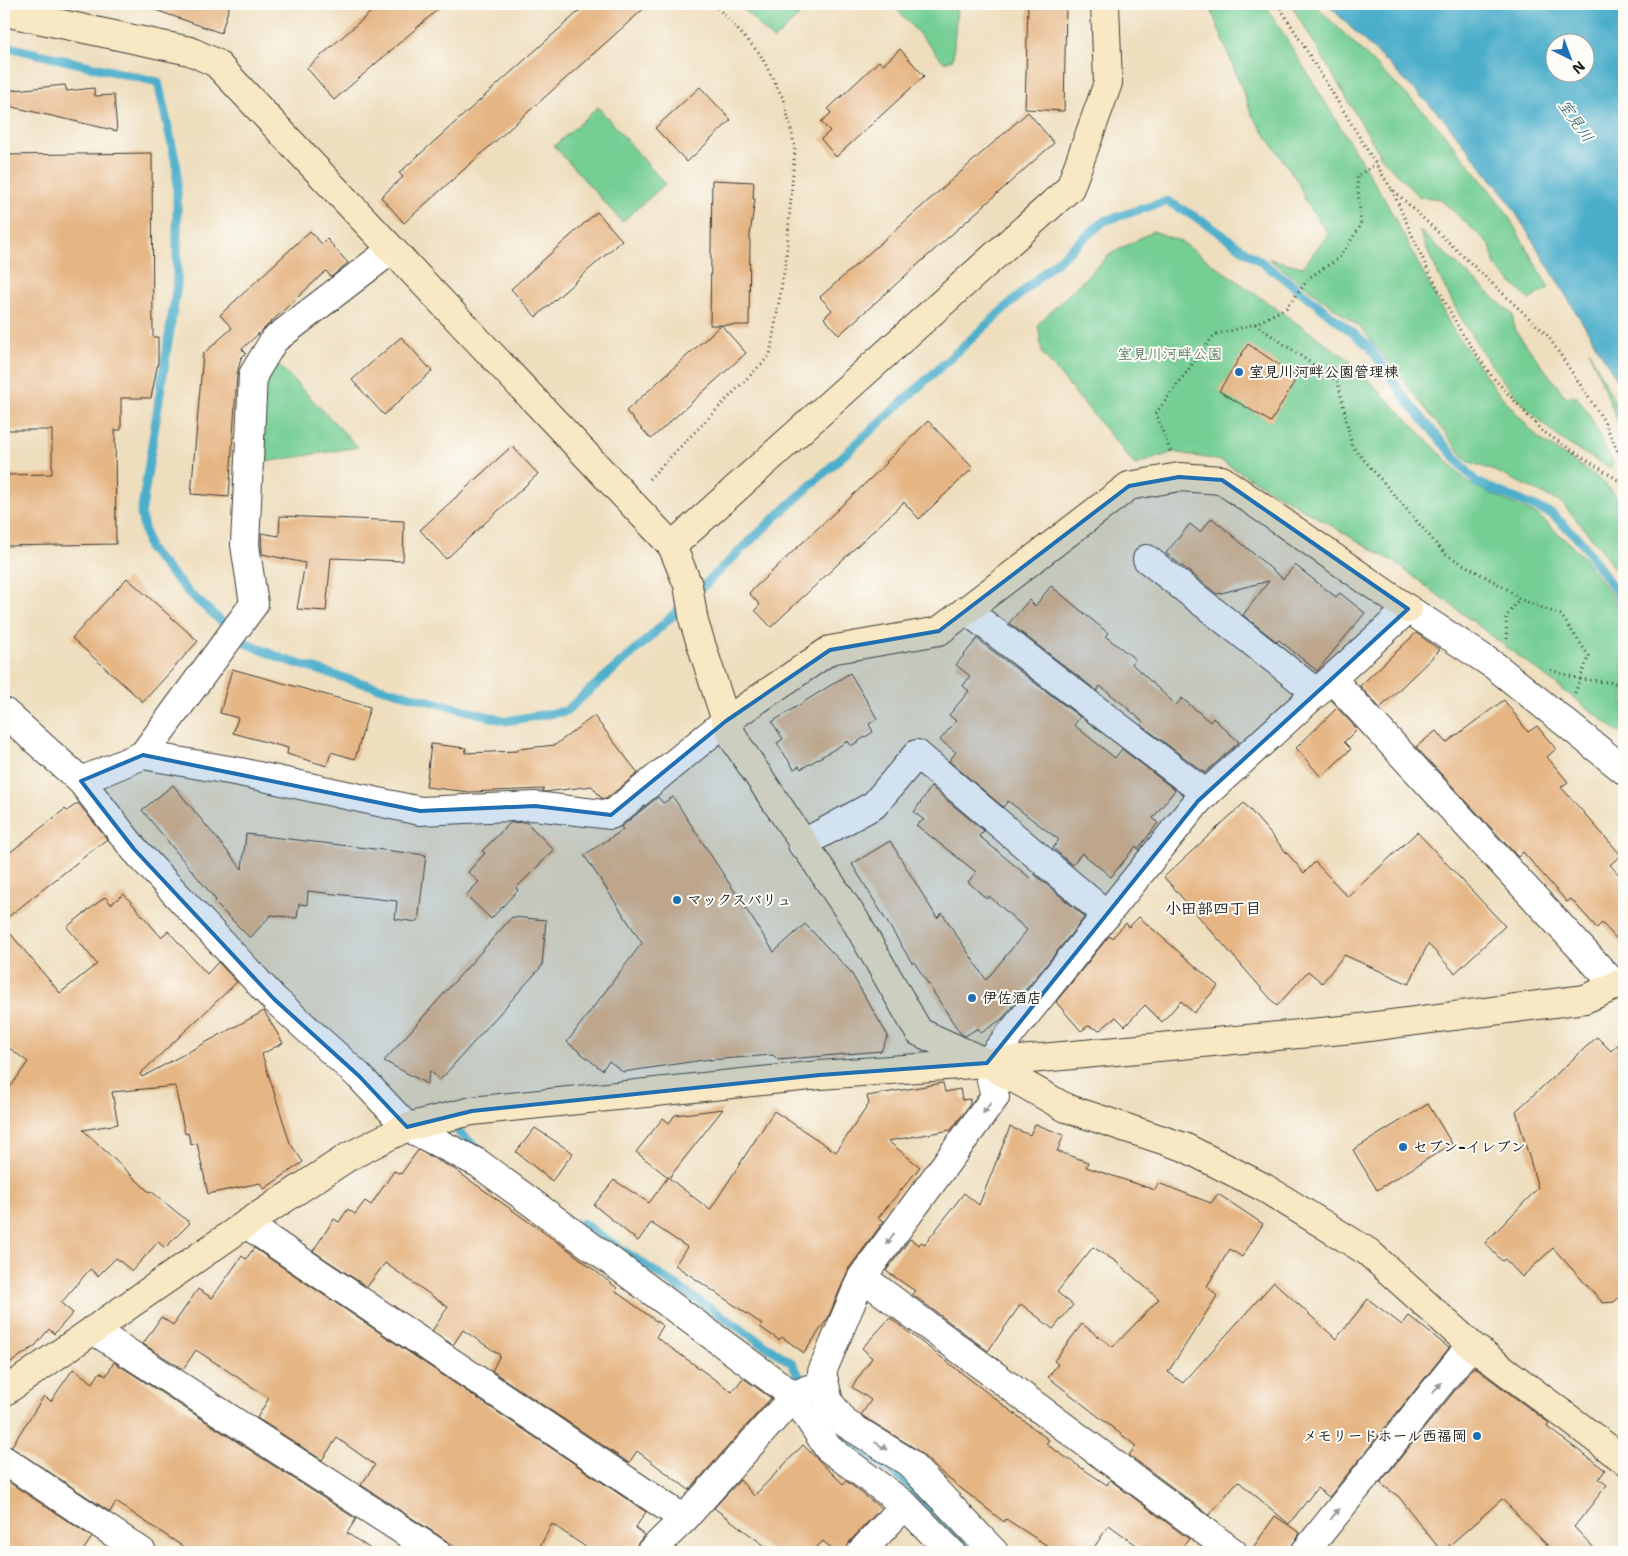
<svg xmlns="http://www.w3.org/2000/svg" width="1628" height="1556" font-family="'Shantell Sans','Klee One',sans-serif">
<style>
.green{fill:#75ce94;stroke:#487558}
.water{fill:#4baeca;stroke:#346573;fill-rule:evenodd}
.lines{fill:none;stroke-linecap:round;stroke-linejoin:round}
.stream{stroke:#4baeca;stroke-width:9}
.building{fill:#e5b583}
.street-casing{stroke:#3c3934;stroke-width:30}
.secondary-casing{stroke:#3c3934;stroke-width:30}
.path{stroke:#3c3934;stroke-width:3;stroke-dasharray:1 4;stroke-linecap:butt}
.street{stroke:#fff;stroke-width:28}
.secondary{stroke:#f8e8c3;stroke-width:28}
.oneway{fill:#999}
.marked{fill:#1f6fb2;fill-opacity:0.2;stroke:#1f6fb2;stroke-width:4;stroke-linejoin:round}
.poi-dot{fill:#1f6fb2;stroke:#fdfcf7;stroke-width:2}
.labels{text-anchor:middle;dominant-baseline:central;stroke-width:4;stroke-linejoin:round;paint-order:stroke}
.park-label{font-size:15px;fill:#40634c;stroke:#fdfcf7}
.poi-label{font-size:15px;font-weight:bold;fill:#1c1c1c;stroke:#fdfcf7;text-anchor:start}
.water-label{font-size:16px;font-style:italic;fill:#315e6a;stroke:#fdfcf7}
.neighbourhood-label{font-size:16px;font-weight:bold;fill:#1c1c1c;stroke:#fdfcf7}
</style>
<rect width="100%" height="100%" fill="#fdfcf7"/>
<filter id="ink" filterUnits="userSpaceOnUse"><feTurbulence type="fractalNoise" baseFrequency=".02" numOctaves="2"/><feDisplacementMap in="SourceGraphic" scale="10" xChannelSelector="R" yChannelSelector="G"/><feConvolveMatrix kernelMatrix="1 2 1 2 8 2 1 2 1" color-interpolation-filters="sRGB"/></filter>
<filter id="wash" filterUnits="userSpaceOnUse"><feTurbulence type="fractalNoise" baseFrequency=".0096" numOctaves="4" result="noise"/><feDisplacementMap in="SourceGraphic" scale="20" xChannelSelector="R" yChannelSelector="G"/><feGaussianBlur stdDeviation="1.12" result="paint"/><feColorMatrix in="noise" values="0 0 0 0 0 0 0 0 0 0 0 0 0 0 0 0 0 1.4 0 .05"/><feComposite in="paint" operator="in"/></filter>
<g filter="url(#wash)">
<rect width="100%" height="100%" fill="#eedebe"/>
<!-- green -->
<g class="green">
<path d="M739,4H812L773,40Z"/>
<path d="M892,4H957L953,59L944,62Z"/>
<path d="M1209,4H1265L1385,200L1453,330L1496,390L1538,438L1603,481L1624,506V584L1600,547L1562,503L1497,472L1467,461L1362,329L1269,259L1303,267L1328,234L1305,200L1298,182L1252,115Z"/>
<path d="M1291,4H1314L1438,126L1503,207L1549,288L1529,300L1495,266L1490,245L1440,199L1418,196L1382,158Z"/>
<path d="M598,107L665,184L622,222L554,146Z"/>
<path d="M1419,230L1513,315L1514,329L1565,396L1577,397L1589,414L1613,463L1610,468C1592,457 1571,448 1555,434C1493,383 1448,303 1419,230Z"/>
<path d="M1153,231L1180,241L1348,359L1470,484L1538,515L1585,558L1624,614V736L1397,564L1221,461L1174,452L1135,465L1042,353L1038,324L1109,255Z"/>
<path d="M1588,349L1624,420V437Z"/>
<path d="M268,354L358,447L253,464Z"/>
</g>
<!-- water -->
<path class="water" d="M1327,4H1624V391L1508,200L1443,118ZM1556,42H1586V72H1556Z"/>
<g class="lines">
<!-- stream -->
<g class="stream">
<path d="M4,46L158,82L177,168V285L141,515L149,549L189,593L246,643L283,659L354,681L506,721L566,711L647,640L767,525L1049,268L1104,221L1167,201L1204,222L1288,281L1369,346L1408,402L1476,482L1552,514L1581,541L1624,604"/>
<path d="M459,1133L484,1153"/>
<path d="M582,1223L792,1363L805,1387"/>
<path d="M845,1438L906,1482L972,1552"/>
</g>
</g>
<g id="blocks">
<!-- building -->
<g class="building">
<path d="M148,4H230L221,33L147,7Z"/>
<path d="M380,4H444L334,100L307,68Z"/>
<path d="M587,4H649L404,223L381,197L403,177L399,173Z"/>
<path d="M1028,4H1066L1064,111L1025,109Z"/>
<path d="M900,49L924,76L836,157L821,139L830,131L821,122L831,113L828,109L879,61L883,65Z"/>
<path d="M65,85L67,91L94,88L95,96L114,95L117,131L4,105V91Z"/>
<path d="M700,87L731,120L687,162L655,128Z"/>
<path d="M1028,112L1054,143L839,335L824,318L832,310L820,297Z"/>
<path d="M152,153L153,337H158V362L151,398H121V430H115L116,544L4,546V475L52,474V430H4V155Z"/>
<path d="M712,180L754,182L753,199H755L750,235L749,325H710Z"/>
<path d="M597,212L622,240L536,317L511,289Z"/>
<path d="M310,231L322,244L327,239L348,263L331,277L326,271L242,349L246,353L241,358L237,374L229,497L191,494L203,354L232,328L220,315Z"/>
<path d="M721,325L746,353L651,439L626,411Z"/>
<path d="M401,337L432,371L384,415L352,380Z"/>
<path d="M1248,344L1297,377L1271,422L1219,391Z"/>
<path d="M928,421L973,468L919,519L904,502L771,627L755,610L760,605L749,593L887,463L886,462Z"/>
<path d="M512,446L538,474L446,559L420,530Z"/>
<path d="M280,516L404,521L403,561L331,558L326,611L297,609L305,563L262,554L261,533L279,536Z"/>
<path d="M1212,518L1283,579L1295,565L1336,597L1340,593L1365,613L1317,671L1279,640L1277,642L1243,615L1269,581L1217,594L1166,553L1190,524L1200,532Z"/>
<path d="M127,578L198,641L143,702L72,638Z"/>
<path d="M1051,586L1108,633L1105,636L1135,659L1132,664L1176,705L1182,698L1210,722L1213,718L1239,742L1205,773L1141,725L1143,722L1124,705L1100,686L1097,691L1009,623L1029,600L1035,606Z"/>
<path d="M1416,633L1440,650L1380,708L1360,686Z"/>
<path d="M977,639L1080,717L1074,725L1115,758L1122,749L1175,790L1153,818L1158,823L1138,849L1136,846L1111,877L1082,853L1072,865L1053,848L1059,840L1008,801L1003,807L949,761L956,752L940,740L956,721L949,715L969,691L963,686L970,676L956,665Z"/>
<path d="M232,669L370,707L355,759L331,752L327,766L287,754L288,748L233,733L238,718L220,713Z"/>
<path d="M850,673L874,713L877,719L869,724L873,732L851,746L848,741L801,769L799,766L794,769L777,743L783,739L772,722Z"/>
<path d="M1504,700L1528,732L1537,726L1556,749L1547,757L1568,782L1561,787L1621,855L1610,865L1624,880V947L1602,923L1597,928L1571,899L1567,902L1523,852L1518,857L1416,747L1436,731L1446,743Z"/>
<path d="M1337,708L1357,729L1344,742L1351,749L1321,777L1296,748Z"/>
<path d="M594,716L638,773L606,799L601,798L592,786L545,792L542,791L544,789L470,792L426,787L431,744L466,748L465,753L518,751V749L555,745Z"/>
<path d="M173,785L242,869L246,834L426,855L418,922L395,919L397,901L308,891L307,905L299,904L297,918L271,915L250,938L214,902L216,900L142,810Z"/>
<path d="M931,787L984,831L979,836L1030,878L1034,874L1085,917L1002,1019L981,1033L978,1028L965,1036L960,1033L914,962L912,963L852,864L890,841L937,918L942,913L986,980L1027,930L989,896L987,899L968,882L976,872L916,825L924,820L914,812Z"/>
<path d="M658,797L663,803L673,797L774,952L805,924L850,971L888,1036L881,1051L778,1060L773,1055L709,1060L710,1059L623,1072L609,1061L602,1070L567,1042L642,943L584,855L623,830L621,827Z"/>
<path d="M78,803L107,839L4,920V857L65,809L67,811Z"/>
<path d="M1244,803L1304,873L1315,862L1348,897L1417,832L1505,926L1455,973L1428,944L1409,984L1344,955L1322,983L1308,971L1277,1006L1164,877Z"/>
<path d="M526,822L554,850L516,888L518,890L491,919L466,895L479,882L468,872L485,853L482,851L510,823Z"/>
<path d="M124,894L161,937L168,931L207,974L218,962L237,982L140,1074L142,1077L264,1011L283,1043L262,1054L290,1143L303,1162L264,1189L260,1183L208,1194L197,1143L191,1145L188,1133L185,1134L175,1086L112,1092L118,1124L83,1130L148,1191L152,1192L190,1223L165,1248L158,1242L132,1271L116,1258L98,1276L90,1269L61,1303L73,1313L54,1334L49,1329L35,1346L4,1367V1096L28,1062L4,1044V926L60,993L97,964L67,927L105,897L111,904Z"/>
<path d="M512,917L546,920L542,966L440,1080L430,1071L427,1084L384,1061Z"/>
<path d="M1139,917L1218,986L1194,1013L1181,1001L1162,1022L1145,1005L1125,1026L1116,1017L1100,1030L1088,1026L1081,1031L1056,1002L1109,936L1112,938L1126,923L1129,927Z"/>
<path d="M1597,1037L1611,1051L1624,1039V1293L1614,1302L1603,1303L1553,1248L1522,1277L1505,1259L1502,1261L1485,1243L1538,1188L1516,1111Z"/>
<path d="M943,1083L945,1092L960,1089L962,1100L970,1099V1104L951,1130L888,1141L920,1167L878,1218L884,1221L849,1268L828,1318L804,1353L782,1337L779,1340L760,1327L762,1324L675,1265L687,1247L651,1223L638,1241L594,1205L614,1180L649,1203L668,1177L636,1152L663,1118L669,1123L675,1115L723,1109L669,1178L710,1210L774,1111L836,1152L869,1104L867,1096Z"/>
<path d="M1428,1104L1452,1144L1377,1190L1353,1150Z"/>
<path d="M1035,1124L1064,1135L1057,1151L1088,1162L1086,1167L1155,1190L1158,1183L1211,1203L1218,1194L1263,1224L1242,1257L1230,1249L1207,1286L1217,1296L1168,1372L1183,1383L1274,1282L1336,1339L1368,1299L1402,1325L1409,1316L1449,1348L1329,1497L1317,1488L1289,1524L1238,1481L1209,1515L1129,1455L1136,1446L1048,1377L1058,1364L1054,1361L1082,1324L1113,1347L1159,1299L1115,1261L1093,1247L1057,1292L1073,1305L1053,1329L1021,1304L988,1351L912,1294L915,1291L886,1271L910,1239L919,1245L921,1242L925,1244L964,1193L979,1205L1010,1127L1030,1135Z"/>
<path d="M535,1128L573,1153L552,1181L516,1152Z"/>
<path d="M418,1150L454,1169L570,1251L617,1288L615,1291L663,1326L656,1337L732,1392L743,1378L771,1398L689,1490L637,1451L629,1463L492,1371L500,1355L463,1330L453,1345L432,1331L448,1307L385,1263L367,1287L313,1251L334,1219L339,1222L348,1209L355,1214L365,1201L371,1205L394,1171L401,1174Z"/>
<path d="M254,1248L646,1512L635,1528L644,1535L632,1552H593L552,1524L537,1552H461L444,1539L361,1485L375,1465L337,1438L322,1460L257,1418L269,1398L196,1350L183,1369L143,1344L161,1317L173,1325L198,1289L212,1298L242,1256L246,1259Z"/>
<path d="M890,1318L1049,1440L1046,1444L1107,1485L1110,1480L1189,1539L1178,1552H1146L1109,1525L1091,1552H1057L1006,1519L1004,1522L944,1475L916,1449L861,1415L871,1400L852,1387L872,1358L862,1348Z"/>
<path d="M114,1362L356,1519L347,1533L375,1552H191L116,1502L110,1512L11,1447L44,1396L51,1401L73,1369L93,1383L100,1372L106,1376Z"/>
<path d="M1474,1367L1549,1423L1547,1427L1605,1470L1599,1479L1607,1485L1574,1527L1598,1552H1554L1502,1499L1442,1552L1399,1497L1380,1483Z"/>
<path d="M803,1445L843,1484L846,1481L881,1508L850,1541L846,1552H835L823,1541L812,1552H773L714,1508L740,1480L754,1496Z"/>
<path d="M4,1479L92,1537L82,1552H4Z"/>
<path d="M1275,1516L1300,1533L1288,1552H1250Z"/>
</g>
</g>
</g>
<g filter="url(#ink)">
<use href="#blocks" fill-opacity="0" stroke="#3c3934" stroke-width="1"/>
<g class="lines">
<defs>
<g id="street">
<path d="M1147,559L1317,693"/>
<path d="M966,610L1206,794"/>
<path d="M1332,679L1616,986"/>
<path d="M4,712L81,781L134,849L274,999L359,1076L407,1127L478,1163L794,1396L828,1448L905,1505L951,1552"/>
<path d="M143,755L254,604L245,545L253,375L274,340L391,250"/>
<path d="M81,781L143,755L240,772L420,811L535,806L611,815L726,721"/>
<path d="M802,844L874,805L917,754L1107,915"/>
<path d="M246,1224L684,1519"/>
<path d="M862,1277L1233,1552"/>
<path d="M93,1330L436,1552"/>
<path d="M4,1460L142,1552"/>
<path d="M650,1552L684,1519L794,1396L808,1389"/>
<path d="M861,1552L905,1505"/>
<path d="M994,1552L908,1462L845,1423L829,1402L822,1372L862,1277L995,1097L987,1063L1198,801L1408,609L1495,666L1624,770"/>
<path d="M1305,1552L1471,1345"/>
</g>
<g id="secondary">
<path d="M4,12L190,51L216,63L672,546L688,585L694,622L726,721L735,741L855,920L919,1032L987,1063L1066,1108L1184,1147L1263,1187L1368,1252L1471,1345L1624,1460"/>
<path d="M672,546L1070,188L1108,83L1105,4"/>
<path d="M726,721L830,650L939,631L1129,486L1179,477L1222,480L1408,609"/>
<path d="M4,1392L246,1224L348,1157L407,1127L472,1111L820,1075L987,1063L1353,1029L1585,999L1624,982"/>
</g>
</defs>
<!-- street casing -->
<use href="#street" class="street-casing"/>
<!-- secondary casing -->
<use href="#secondary" class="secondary-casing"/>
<!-- path -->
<g class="path">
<path d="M1278,4L1390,187L1548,336L1604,421L1624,465"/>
<path d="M1392,190L1426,266L1460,330L1490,374L1542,431L1624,484"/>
<path d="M1255,324L1338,382L1352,446L1445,554L1509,590L1519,599L1561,615L1589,656L1580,679L1547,669"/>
<path d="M1170,451L1156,413L1214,335L1255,324L1286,308L1310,277L1339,258L1361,225L1357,176L1376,164"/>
<path d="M649,479L770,355L786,260L795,147L784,100L760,54L714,4"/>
<path d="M1507,639L1506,617L1519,599"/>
<path d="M1575,693L1580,679L1615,683L1624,690"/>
</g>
<!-- street -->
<use href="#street" class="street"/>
<!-- secondary -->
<use href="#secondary" class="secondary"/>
</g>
<!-- one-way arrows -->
<defs><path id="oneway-solid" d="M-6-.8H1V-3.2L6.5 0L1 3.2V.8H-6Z" transform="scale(1.25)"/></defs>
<g class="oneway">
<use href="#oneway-solid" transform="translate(987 1108) rotate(126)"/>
<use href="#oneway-solid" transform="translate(890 1239) rotate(126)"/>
<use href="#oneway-solid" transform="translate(1437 1388) rotate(-51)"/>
<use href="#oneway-solid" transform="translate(881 1446) rotate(32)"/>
<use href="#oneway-solid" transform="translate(1335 1514) rotate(-51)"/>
</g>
</g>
<!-- marked area -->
<path class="marked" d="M1179,477L1222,480L1408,609L1198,801L987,1063L820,1075L472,1111L407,1127L359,1076L274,999L134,849L81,781L143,755L420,811L535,806L611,815L726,721L830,650L939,631L1129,486Z"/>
<!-- markers -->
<g class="poi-dot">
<circle cx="1239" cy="372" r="5"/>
<circle cx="677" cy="900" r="5"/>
<circle cx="972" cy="998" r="5"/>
<circle cx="1403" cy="1147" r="5"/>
<circle cx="1477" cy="1436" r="5"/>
</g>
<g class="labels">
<!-- park labels -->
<g class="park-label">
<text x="1170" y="354">室見川河畔公園</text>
</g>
<!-- poi labels -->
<g class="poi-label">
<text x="1249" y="372">室見川河畔公園管理棟</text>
<text x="687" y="900">マックスバリュ</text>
<text x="982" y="998">伊佐酒店</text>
<text x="1413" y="1147">セブン-イレブン</text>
<text x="1467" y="1436" text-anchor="end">メモリードホール西福岡</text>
</g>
<!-- water labels -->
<g class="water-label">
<text transform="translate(1576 121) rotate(55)">室見川</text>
</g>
<!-- neighbourhood labels -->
<g class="neighbourhood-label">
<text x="1213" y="908">小田部四丁目</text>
</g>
</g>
<!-- margin -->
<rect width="1628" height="1556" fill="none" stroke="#fdfcf7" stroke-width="20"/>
<!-- north arrow -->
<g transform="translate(1570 58) rotate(138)"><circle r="24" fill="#fdfcf7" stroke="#a3a29f"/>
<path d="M0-4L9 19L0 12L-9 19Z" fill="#1f6fb2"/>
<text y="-8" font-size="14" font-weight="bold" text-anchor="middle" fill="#1c1c1c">N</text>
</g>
</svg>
